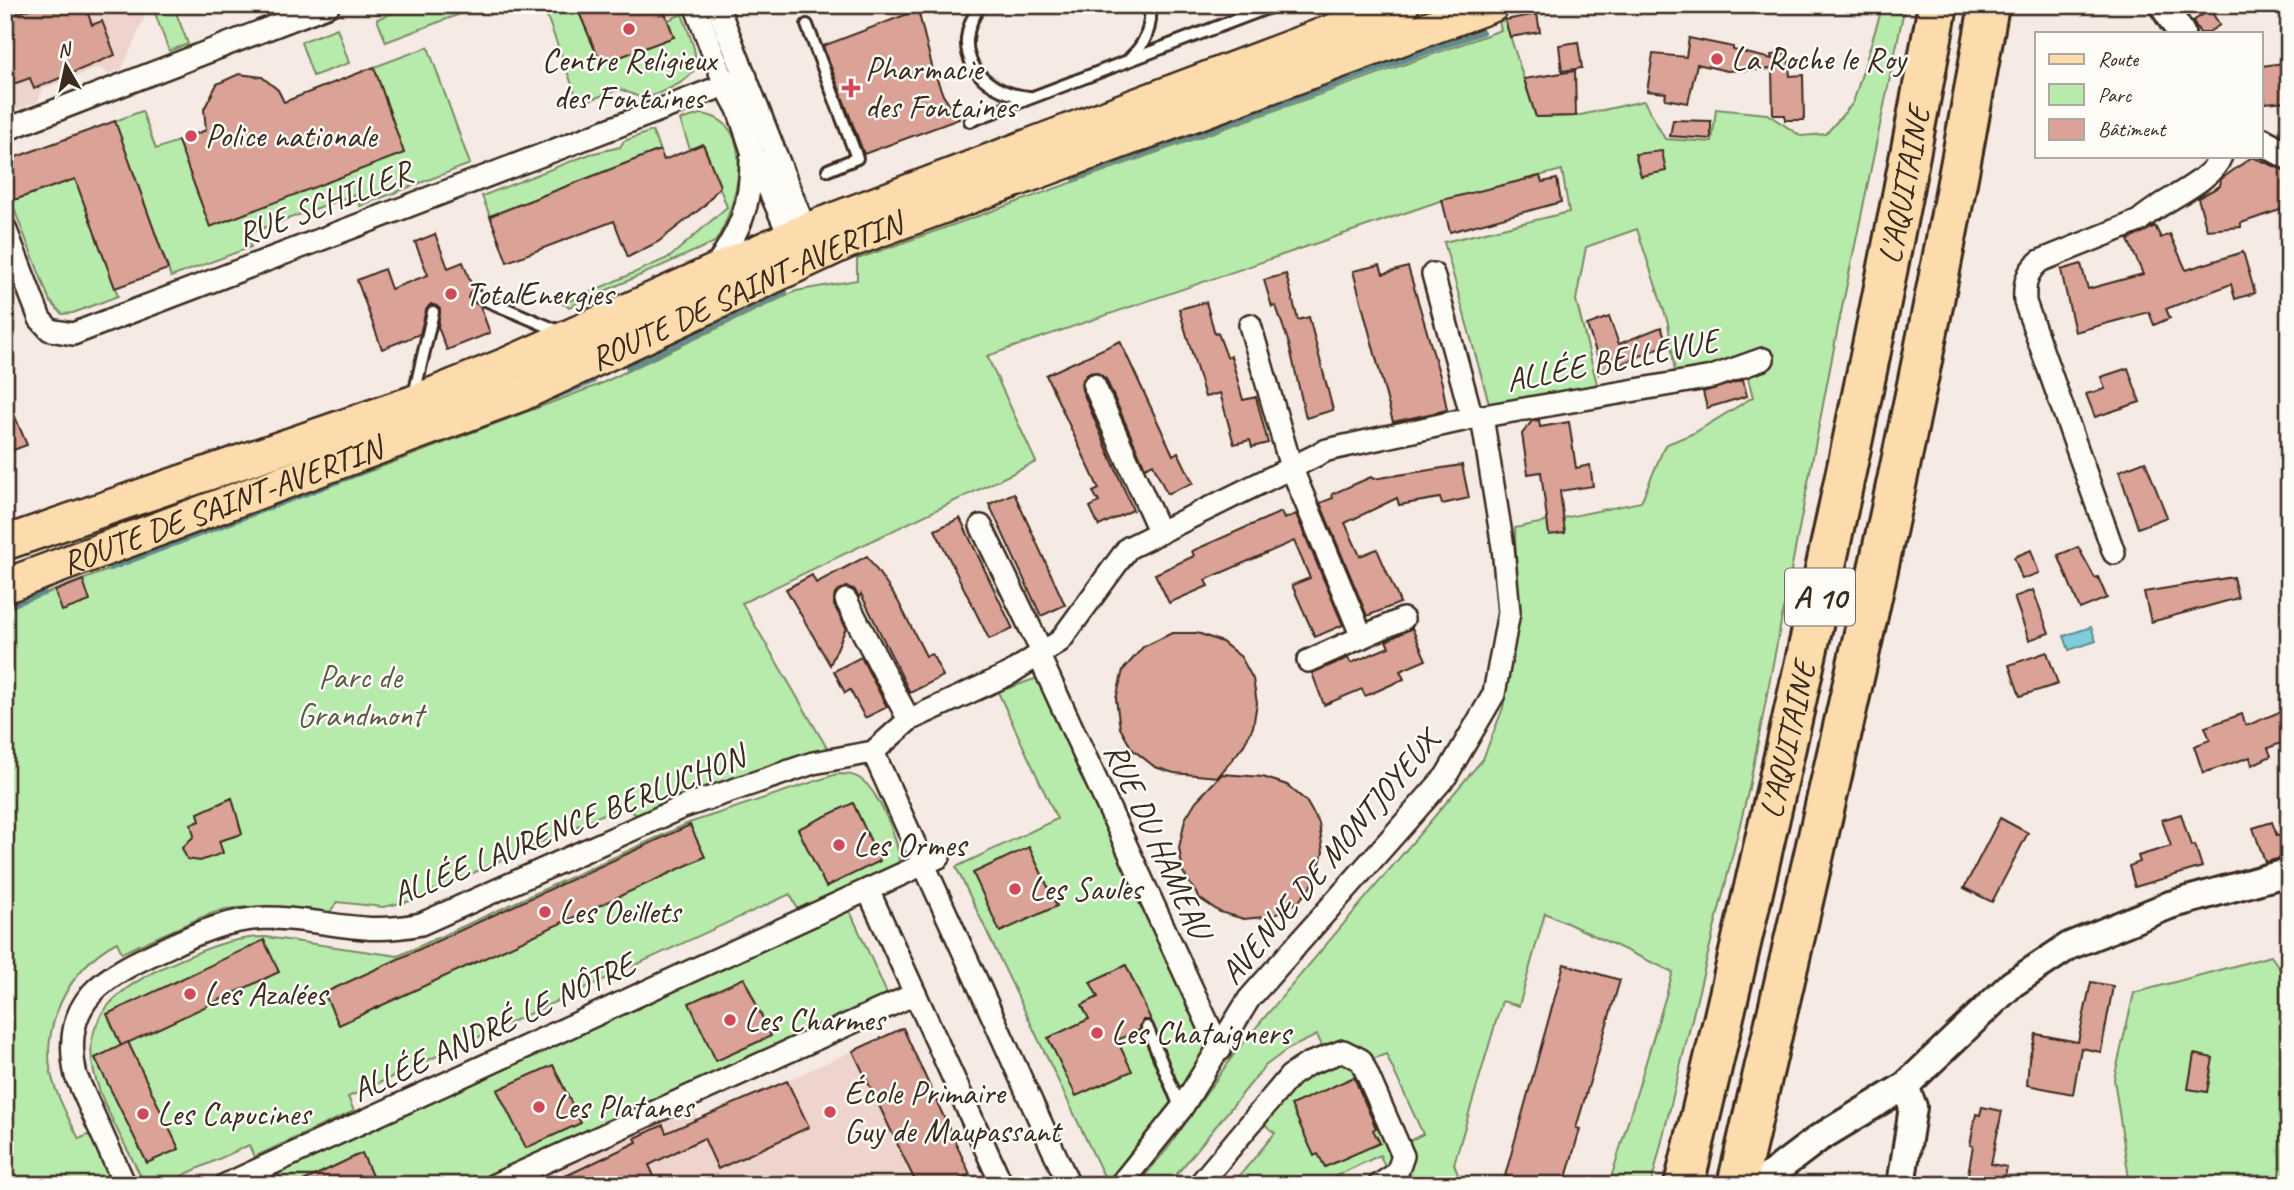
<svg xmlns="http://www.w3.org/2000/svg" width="2294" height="1190" font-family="Caveat,sans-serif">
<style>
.built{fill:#eed4cd}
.green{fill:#b7ebac;stroke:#798a65;stroke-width:2}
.water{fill:#7ecdda;stroke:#638c8f;stroke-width:2}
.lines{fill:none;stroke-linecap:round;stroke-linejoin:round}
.stream{stroke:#638c8f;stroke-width:6}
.building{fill:#dba297;stroke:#3b2a1e;stroke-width:2}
.service-casing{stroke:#3b2a1e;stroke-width:16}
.minor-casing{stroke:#3b2a1e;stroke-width:26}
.tertiary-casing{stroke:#3b2a1e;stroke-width:32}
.primary-casing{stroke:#3b2a1e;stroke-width:38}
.motorway-casing{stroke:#3b2a1e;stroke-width:44}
.service{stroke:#fdfcf7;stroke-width:10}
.minor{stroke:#fdfcf7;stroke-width:21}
.tertiary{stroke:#fdfcf7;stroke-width:26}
.primary{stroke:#fcdcac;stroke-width:33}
.motorway{stroke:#fcdcac;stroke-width:38}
.poi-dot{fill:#d1495b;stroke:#fdfcf7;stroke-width:2.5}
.labels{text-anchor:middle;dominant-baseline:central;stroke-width:5;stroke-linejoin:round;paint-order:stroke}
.shield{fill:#fdfcf7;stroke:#75695f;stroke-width:2}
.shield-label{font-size:32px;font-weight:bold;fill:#3b2a1e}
.poi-label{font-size:33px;fill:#3b2a1e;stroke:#fdfcf7;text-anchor:start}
.street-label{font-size:33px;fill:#3b2a1e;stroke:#fdfcf7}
.park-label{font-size:33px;fill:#5a5a42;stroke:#fdfcf7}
</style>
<rect width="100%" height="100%" fill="#f6eae4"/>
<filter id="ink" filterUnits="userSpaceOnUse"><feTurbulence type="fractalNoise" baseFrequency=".0143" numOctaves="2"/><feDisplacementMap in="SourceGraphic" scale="14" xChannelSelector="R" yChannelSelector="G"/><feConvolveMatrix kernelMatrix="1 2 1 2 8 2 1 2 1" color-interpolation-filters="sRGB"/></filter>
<g filter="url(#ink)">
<!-- built -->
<g class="built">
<path d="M16,5H150L122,69L109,74L98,68L43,89L38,102L5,113V9Z"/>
<path d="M903,1028L970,1174L947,1185H701L699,1182L694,1185H568L557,1162L692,1103L698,1121Z"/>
</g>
<!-- green -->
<g class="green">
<path d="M152,5H173L188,44L169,51Z"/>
<path d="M413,5H484L386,42L377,19Z"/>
<path d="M543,5H590L578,10L601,64L674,37L668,20L682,14C705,74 703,75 644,99L620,89L579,104Z"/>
<path d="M1883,5H1905L1838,327L1749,788L1651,1185H1609L1673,972L1545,913L1519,1006L1502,1001L1454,1164L1459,1177L1443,1185H1393L1405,1143L1423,1134L1386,1054L1368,1061L1324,1050L1317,1035L1288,1049L1265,1066L1168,1185H1137L1168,1148L1237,1050L1483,759L1503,708L1517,617L1515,528L1641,502L1665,445L1694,433L1753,397L1743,359L1675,373L1668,323L1637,229L1586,247L1576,300L1598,388L1490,407L1444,242L1569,212L1562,170L1437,202L987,356L1036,462L742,603L827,748L775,770L641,817L621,806L411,901L383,907L337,902L324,920L252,915L248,907L225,909L202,917L122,953L117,942C69,966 36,1032 54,1084C60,1103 70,1121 79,1139L90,1134L114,1185H5V609L598,385L796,291L857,280V259L1501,30L1499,21L1505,20L1536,117L1576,116L1644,101L1665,139L1712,142L1716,109L1767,114L1801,136L1826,134L1853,103Z"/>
<path d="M337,28L349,63L313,76L301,42Z"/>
<path d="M428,47L470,164L360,206L355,194L247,234L251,247L171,277L115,121L142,111L156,149L178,141L210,226L404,153L374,67Z"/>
<path d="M701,114C761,121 736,211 715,242L569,307L563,304L670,257L727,207L703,144L690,149L680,120Z"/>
<path d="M652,131L660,150L490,216L482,196L590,154L620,147L624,141Z"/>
<path d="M80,177L78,186L118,296L73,313L62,314L50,301L11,201Z"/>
<path d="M1037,678L1211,1059L1108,1185L956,867L1057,819L998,692Z"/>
<path d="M837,774C847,774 855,774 863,781C878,791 904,849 898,866L798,910L790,894L348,1097L354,1111L254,1157L249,1145L162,1185H145C102,1094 41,1024 164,967C198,952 228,937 266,937L398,956L689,823Z"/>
<path d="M849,909L889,998L478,1185H283L277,1172Z"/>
<path d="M2271,956L2289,982V1185H2130L2114,1079L2134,993Z"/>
<path d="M1344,1057L1354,1063L1397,1157L1387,1172L1380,1155L1317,1185H1232L1275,1133L1259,1120L1295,1081Z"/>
</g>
<!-- water -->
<path class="water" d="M2091,627L2096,641L2069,650L2064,636Z"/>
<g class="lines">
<!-- stream -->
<g class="stream">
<path d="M1074,178L1482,32"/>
<path d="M628,367L785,292"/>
<path d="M554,397L593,381"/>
<path d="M111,568L384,463"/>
<path d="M5,607L44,593"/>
</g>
</g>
<!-- building -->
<g class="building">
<path d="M40,5H85L92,25L102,21L115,55L34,89L30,78L5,87V18Z"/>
<path d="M590,5H662L674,37L601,64L578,10Z"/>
<path d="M918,10L932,66L943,95L959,119L864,154L823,46Z"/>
<path d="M2210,10L2220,25L2207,33H2200L2193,21Z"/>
<path d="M1537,14L1540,32L1510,37L1505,20Z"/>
<path d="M1689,38L1733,47V50L1772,59L1771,55L1788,53L1790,76L1803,75L1804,120H1785V115H1773L1772,69L1727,71L1697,64L1688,103L1665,99L1666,93L1647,91L1653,54L1686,57Z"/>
<path d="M1578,42L1582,68L1562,71L1559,45Z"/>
<path d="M2284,63L2287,101L2265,103L2261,66Z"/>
<path d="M374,67L404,153L210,227L178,141L206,130L204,109L217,84L239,74L262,77L278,90L284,102Z"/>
<path d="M1575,71L1576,116L1536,117L1524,79Z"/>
<path d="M1673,120L1711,121V139L1670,136Z"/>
<path d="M115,121L168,269L115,288L75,179L11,201L5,186V161Z"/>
<path d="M703,144L720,186L704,206L658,242L628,257L614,221L507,262L490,216L660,150L664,160Z"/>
<path d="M1662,151L1666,171L1641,176L1635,154Z"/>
<path d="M2252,157L2289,172V207L2241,223V227L2207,230L2198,198L2220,186L2221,179Z"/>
<path d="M1540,176L1542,182L1557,179L1561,202L1450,232L1442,200Z"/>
<path d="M2155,226L2161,238L2170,234L2186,270L2243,252L2255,293L2235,299L2231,284L2166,309L2170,318L2154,325L2149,312L2075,332L2061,270L2081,264L2088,289L2143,274L2128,240Z"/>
<path d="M435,234L448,268L463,262L473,289L468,298L480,306L490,333L447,350L438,327L440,309L431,304L426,310L420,334L382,349L357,280L384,269L391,289L428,275L415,242Z"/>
<path d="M1380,265L1383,274L1408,267L1442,383L1447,410L1393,422L1353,271Z"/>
<path d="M1286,274L1298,320L1309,317L1333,410L1306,418L1289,344L1276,306L1272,307L1264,280Z"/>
<path d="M1206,302L1215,334L1218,333L1227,357L1231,356L1243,400L1256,397L1268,443L1252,447L1250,440L1234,444L1220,393L1205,397L1179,309Z"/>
<path d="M1609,317L1619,344L1661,327L1668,344L1599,374L1597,355L1587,325Z"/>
<path d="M1120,341L1173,455L1178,452L1193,483L1167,494L1153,464L1145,468L1106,379L1096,372L1088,373L1081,383L1082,390L1133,510L1099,526L1090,507L1099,502L1093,492L1099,489L1046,375Z"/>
<path d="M2128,368L2140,402L2095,417L2086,394L2105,389L2101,377Z"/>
<path d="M1743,380L1747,396L1707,408L1703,392Z"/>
<path d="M5,393L27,445L5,453Z"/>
<path d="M1539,420L1540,427L1569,422L1576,468L1590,465L1593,486L1560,491L1565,533L1549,535L1541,472L1528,474L1522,434L1532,421Z"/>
<path d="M2145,461L2167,517L2138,528L2119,471Z"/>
<path d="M1462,465L1469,498L1442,504L1440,498L1399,505L1397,498L1345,523L1360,556L1377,549L1399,600L1400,603L1367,616L1320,503L1333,498L1332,494L1371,477L1373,479Z"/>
<path d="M1014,493L1065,605L1041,616L989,504Z"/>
<path d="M1281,512L1284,519L1296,514L1343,625L1315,637L1292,585L1310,578L1294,541L1205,580L1208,586L1169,603L1155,574L1194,556L1192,551Z"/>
<path d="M960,518L1013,629L989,639L935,530Z"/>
<path d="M2078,547L2095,578L2098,577L2107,598L2080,609L2058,555Z"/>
<path d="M2031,550L2039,573L2022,579L2014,557Z"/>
<path d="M867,556L898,601L926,656L932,654L943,676L910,693L861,594L859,597L854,589L846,587L835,594L834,605L846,628L830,665L786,589L812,575L816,583Z"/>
<path d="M2233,577L2238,598L2151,622L2144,592Z"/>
<path d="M83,580L90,601L62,611L55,591Z"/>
<path d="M2033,590L2049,633L2029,640L2014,597Z"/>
<path d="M1412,628L1426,660L1400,671L1404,679L1377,691L1365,696L1362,689L1324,705L1312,673L1348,658L1351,663L1389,647L1386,641Z"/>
<path d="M1172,633H1198L1222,642L1241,657L1253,679L1257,703L1253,727L1244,745L1218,777L1174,773L1155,767L1132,749L1120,728L1116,699L1123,670L1143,647Z"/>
<path d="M2047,652L2058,684L2020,696L2009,665Z"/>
<path d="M861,657L887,707L865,718L850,690L845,693L834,671Z"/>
<path d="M2289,708V740L2268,748L2271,756L2252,765L2250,757L2203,773L2194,746L2210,740L2205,727L2242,714L2246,726Z"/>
<path d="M1222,774L1263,777L1287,785L1306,801L1319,823L1323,852L1315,881L1299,901L1273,916L1244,919L1220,912L1199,898L1183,872L1179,848L1185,819L1196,801Z"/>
<path d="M232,798L242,834L219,841L223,853L200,861L187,859L182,848L194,836L191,824L200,821L198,813Z"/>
<path d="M853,803L880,861L826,887L798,829Z"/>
<path d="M2181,814L2191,846L2195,845L2202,867L2135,887L2129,866L2140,862L2138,856L2171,846L2162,820Z"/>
<path d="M2000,818L2028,833L1992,902L1964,888Z"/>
<path d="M2272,822L2277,836L2289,833V856L2265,862L2253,828Z"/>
<path d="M690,825L705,857L339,1025L324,993Z"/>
<path d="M1029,847L1057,906L1000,932L973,873Z"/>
<path d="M264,940L279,972L121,1046L107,1014Z"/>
<path d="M1564,964L1620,980L1576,1128L1580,1129L1564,1185H1533L1505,1176Z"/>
<path d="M1126,965L1151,1020H1143L1140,1030L1117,1040L1132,1071L1076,1096L1048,1038L1089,1019L1082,1005L1098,997L1090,982Z"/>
<path d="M744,978L771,1036L716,1061L689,1003Z"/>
<path d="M2091,982L2113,986L2101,1052L2081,1048L2073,1094L2027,1085L2029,1059L2036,1034L2078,1042Z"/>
<path d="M903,1028L970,1174L947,1185H917L853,1051Z"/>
<path d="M128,1042L179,1149L147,1163L95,1058Z"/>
<path d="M2194,1054L2213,1058L2207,1092L2188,1089Z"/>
<path d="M553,1065L581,1123L526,1148L497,1090Z"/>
<path d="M1354,1077L1376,1128L1373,1130L1380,1143L1325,1167L1318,1154L1314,1156L1291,1105Z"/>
<path d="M787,1081L809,1127L718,1169L704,1138L649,1165L658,1185H547L637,1142L635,1138L663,1125L666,1133Z"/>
<path d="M1982,1107L2002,1111L1991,1164L2007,1167L2003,1185H1966L1973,1146L1970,1145L1976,1114L1980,1115Z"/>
<path d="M362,1153L376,1185H295L341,1163Z"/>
</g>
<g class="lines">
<defs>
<g id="service">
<path d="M981,5C947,50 979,93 1029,97"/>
<path d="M807,25L857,158L828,170"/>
<path d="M1130,58C1146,44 1152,27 1150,5"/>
<path d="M970,121L1275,5"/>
<path d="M476,296L561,332"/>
<path d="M414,395L433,312"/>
<path d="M1147,1027L1181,1109"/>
</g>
<g id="minor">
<path d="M695,5L725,85L738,109L752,151L794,246"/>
<path d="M717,5L809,239"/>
<path d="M5,130L329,5"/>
<path d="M5,228L40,319L50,330L73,334L746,77"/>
<path d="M714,269C740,230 751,207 751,160"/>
<path d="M1433,274L1472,418"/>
<path d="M1250,325L1291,467L1362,637L1403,619"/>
<path d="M1094,385L1160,533"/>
<path d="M981,526L1042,652"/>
<path d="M2114,553L2025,302C2024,284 2026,272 2040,261L2139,221C2161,200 2211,183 2221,156"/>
<path d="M846,600L909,720"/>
<path d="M1039,656L1220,1050"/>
<path d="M1308,661L1362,637"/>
<path d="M873,752L1069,1185"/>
<path d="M868,890L1002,1185"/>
<path d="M125,1185L76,1076C59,999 105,976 166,948C199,932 230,919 267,918C324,918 360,937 421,924L683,807L813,763L873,752L909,720L1009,674L1060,641L1128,548L1327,450L1472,418L1712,377L1763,359"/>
<path d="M225,1185L939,857"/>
<path d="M494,1185L915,994"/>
<path d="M1120,1185L1181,1109L1249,999L1446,776L1494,694L1509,612L1503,547L1482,417"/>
<path d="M1199,1185L1290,1076L1308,1064L1343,1051L1361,1060L1403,1156L1397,1173L1379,1185"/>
</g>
<g id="tertiary">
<path d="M2163,5L2181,33"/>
<path d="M2261,141L2289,156"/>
<path d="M1757,1185L1819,1138L1905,1086L2012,984L2069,946L2170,905L2289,872"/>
<path d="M1901,1185L1913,1107L1905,1086"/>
</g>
<g id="primary">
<path d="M5,543L412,403L508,364L807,230L1402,5"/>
<path id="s1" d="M5,586L521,394L846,242L1492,5"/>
</g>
<g id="motorway">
<path id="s2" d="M1684,1185C1778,793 1866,401 1938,5"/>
<path d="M1737,1185C1829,793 1921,402 1989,5"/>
</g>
</defs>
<!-- service casing -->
<use href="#service" class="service-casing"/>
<!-- minor casing -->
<use href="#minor" class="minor-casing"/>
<!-- tertiary casing -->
<use href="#tertiary" class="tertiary-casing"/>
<!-- primary casing -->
<use href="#primary" class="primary-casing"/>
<!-- motorway casing -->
<use href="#motorway" class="motorway-casing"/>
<!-- service -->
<use href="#service" class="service"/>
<!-- minor -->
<use href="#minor" class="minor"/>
<!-- tertiary -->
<use href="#tertiary" class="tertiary"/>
<!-- primary -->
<use href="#primary" class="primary"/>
<!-- motorway -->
<use href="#motorway" class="motorway"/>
</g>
</g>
<!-- markers -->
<g class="poi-dot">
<circle cx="629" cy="29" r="7"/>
<circle cx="1717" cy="59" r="7"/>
<path d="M847.5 77.5h7v7h7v7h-7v7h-7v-7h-7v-7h7z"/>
<circle cx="191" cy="136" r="7"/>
<circle cx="451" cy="294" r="7"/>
<circle cx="839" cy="845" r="7"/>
<circle cx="1015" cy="889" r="7"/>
<circle cx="545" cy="912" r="7"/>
<circle cx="190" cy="994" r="7"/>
<circle cx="730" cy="1020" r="7"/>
<circle cx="1097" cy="1033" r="7"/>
<circle cx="539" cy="1107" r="7"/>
<circle cx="830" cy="1112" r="7"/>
<circle cx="143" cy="1114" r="7"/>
</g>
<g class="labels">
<!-- shield labels -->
<rect class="shield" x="1785" y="568.5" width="70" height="57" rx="5"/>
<g class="shield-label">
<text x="1820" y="597">A 10</text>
</g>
<!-- poi labels -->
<g class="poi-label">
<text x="1731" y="59">La Roche le Roy</text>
<text x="629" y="60" text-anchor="middle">Centre Religieux<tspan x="629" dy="38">des Fontaines</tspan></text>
<text x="865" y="69">Pharmacie<tspan x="865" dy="38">des Fontaines</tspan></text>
<text x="205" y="136">Police nationale</text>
<text x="465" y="294">TotalEnergies</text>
<text x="853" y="845">Les Ormes</text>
<text x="1029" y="889">Les Saules</text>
<text x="559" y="912">Les Oeillets</text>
<text x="204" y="994">Les Azalées</text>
<text x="744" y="1020">Les Charmes</text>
<text x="1111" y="1033">Les Chataigners</text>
<text x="844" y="1093">École Primaire<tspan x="844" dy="38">Guy de Maupassant</tspan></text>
<text x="553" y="1107">Les Platanes</text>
<text x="157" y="1114">Les Capucines</text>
</g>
<!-- street labels -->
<g class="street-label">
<text stroke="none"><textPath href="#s2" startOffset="1024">L'AQUITAINE</textPath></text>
<text transform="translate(324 203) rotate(-21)">RUE SCHILLER</text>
<text stroke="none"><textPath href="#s1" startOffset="798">ROUTE DE SAINT-AVERTIN</textPath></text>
<text transform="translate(1612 360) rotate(-11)">ALLÉE BELLEVUE</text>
<text stroke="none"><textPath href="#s1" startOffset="231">ROUTE DE SAINT-AVERTIN</textPath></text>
<text stroke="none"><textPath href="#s2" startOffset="457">L'AQUITAINE</textPath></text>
<text transform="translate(568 825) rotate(-22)">ALLÉE LAURENCE BERLUCHON</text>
<text transform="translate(1158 840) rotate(65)">RUE DU HAMEAU</text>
<text transform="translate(1329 857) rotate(-50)">AVENUE DE MONTJOYEUX</text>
<text transform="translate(493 1027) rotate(-25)">ALLÉE ANDRÉ LE NÔTRE</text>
</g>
<!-- park labels -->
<g class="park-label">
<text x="360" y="677">Parc de<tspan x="360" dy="38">Grandmont</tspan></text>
</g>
</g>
<!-- margin -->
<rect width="2294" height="1190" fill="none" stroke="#fdfcf7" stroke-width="28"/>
<rect x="14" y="14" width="2266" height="1162" fill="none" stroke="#3b2a1e" stroke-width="2.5" filter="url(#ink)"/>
<!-- legend -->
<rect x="2035" y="32" width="228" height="126" fill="#fdfcf7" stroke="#afa8a0" stroke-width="2"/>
<rect x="2049" y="54" width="35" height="10" fill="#fcdcac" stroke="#afa8a0" stroke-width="2"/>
<text x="2098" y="66" font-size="21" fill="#3b2a1e">Route</text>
<rect x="2049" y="84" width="35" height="21" fill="#b7ebac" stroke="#afa8a0" stroke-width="2"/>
<text x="2098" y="102" font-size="21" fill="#3b2a1e">Parc</text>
<rect x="2049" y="119" width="35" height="21" fill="#dba297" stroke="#afa8a0" stroke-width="2"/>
<text x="2098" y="136" font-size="21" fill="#3b2a1e">Bâtiment</text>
<!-- north arrow -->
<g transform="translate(66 66) rotate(351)" stroke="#fdfcf7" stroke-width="5" paint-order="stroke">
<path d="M0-5L12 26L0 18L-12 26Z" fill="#3b2a1e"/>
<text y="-10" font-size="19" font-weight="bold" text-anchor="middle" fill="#3b2a1e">N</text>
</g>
</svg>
